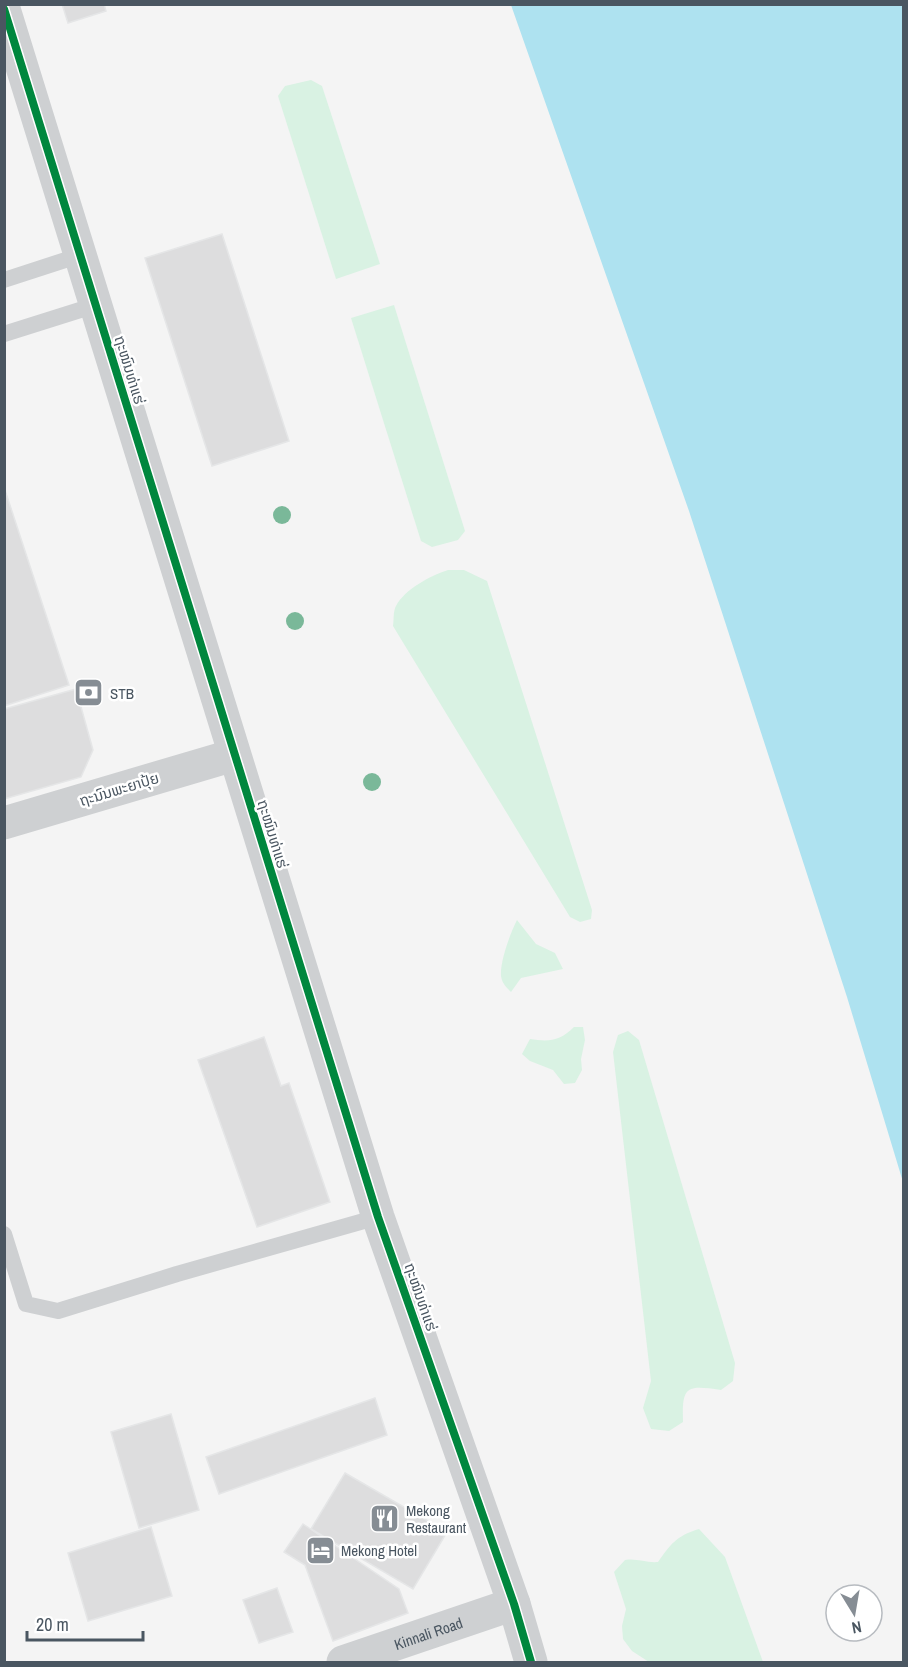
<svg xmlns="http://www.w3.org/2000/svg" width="908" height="1667" font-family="'Archivo Narrow','Noto Sans Lao',sans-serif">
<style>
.green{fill:#d9f2e3}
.water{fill:#aee2f0}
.building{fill:#ddddde;stroke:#e5e6e7;stroke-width:1.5}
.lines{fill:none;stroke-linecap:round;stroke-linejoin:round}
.lane{stroke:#ced0d2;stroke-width:16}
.street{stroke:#ced0d2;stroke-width:33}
.cycleway-casing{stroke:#fff;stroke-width:11}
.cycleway{stroke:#00873e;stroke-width:8}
.tree{fill:#7ab899}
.labels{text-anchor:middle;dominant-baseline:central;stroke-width:5;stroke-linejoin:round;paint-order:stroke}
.street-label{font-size:15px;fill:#4a5661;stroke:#fff}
.poi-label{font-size:15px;fill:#4a5661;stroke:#fff;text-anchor:start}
</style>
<rect width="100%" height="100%" fill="#f4f4f4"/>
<!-- green -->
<g class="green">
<path d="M311,80L322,86L380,264L336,279L278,96L285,86Z"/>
<path d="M394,305L465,531L458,540L432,547L421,541L351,318Z"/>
<path d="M448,570H464L487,581L592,910L591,919L580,922L570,917L393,626C394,620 393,611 396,606C405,589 430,576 448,570Z"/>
<path d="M517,920L536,944L555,953L563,969L521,978L511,992C506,987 502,983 501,976C500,961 510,934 517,920Z"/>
<path d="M574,1027H583L585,1040L581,1059L582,1070L575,1083L564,1084L553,1070L530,1061L522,1054L530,1039C549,1042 560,1041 574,1027Z"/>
<path d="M628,1031L639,1040L735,1363L733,1381L721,1390C686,1385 682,1386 683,1422L669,1431L651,1429L643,1408L651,1381L613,1052L618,1035Z"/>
<path d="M699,1529L725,1557L763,1662H649L632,1651L623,1639L622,1626L626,1609L614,1572L625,1560C637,1558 646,1563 658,1562C671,1544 676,1536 699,1529Z"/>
</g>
<!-- water -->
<path class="water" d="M511,5H903V1182L847,997L689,511Z"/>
<!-- building -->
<g class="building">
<path d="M62,4H104L106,11L68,23Z"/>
<path d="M222,234L289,441L212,466L145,258Z"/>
<path d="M4,487L69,685L4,706Z"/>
<path d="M76,689L93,750L81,777L4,799V709Z"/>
<path d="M264,1037L281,1086L289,1083L330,1202L257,1227L198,1060Z"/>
<path d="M375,1398L387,1435L219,1494L206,1457Z"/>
<path d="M171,1414L199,1510L139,1528L111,1432Z"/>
<path d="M345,1473L447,1532L413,1589L311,1529Z"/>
<path d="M303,1524L399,1589L408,1613L333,1641L305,1565L284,1552Z"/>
<path d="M151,1527L172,1596L88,1621L68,1553Z"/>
<path d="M277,1588L293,1632L259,1643L243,1600Z"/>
</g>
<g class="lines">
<!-- lane -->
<g class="lane">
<path d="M4,280L81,255"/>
<path d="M4,334L96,305"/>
<path d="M4,1234L26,1304L58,1311L177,1274L378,1217"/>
</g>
<!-- street -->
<g class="street">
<path d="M4,9L378,1217L514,1604L531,1662"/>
<path d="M4,823L234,755"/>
<path id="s1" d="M343,1662L514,1604"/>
</g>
<defs>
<path id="cycleway" d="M4,9L378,1217L514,1604L531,1662"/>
</defs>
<!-- cycleway casing -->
<use href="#cycleway" class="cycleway-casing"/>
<!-- cycleway -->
<use href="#cycleway" class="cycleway"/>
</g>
<!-- trees -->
<g class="tree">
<circle cx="282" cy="515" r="9"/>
<circle cx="295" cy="621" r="9"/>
<circle cx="372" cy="782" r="9"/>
</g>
<!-- icons -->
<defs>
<symbol id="bank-square" viewBox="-11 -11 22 22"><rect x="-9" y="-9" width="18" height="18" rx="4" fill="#868d94" stroke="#fff"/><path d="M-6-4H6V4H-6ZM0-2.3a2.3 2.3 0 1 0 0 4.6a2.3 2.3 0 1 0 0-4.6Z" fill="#fff"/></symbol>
<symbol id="restaurant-square" viewBox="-11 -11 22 22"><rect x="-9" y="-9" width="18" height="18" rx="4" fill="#868d94" stroke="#fff"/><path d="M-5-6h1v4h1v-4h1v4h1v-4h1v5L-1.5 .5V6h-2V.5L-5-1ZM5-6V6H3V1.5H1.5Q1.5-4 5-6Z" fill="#fff"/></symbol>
<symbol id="hotel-square" viewBox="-11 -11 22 22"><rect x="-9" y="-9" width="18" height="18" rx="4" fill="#868d94" stroke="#fff"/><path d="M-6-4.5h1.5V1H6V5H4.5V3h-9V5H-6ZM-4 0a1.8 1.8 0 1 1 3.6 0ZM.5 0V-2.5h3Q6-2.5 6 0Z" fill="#fff"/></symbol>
</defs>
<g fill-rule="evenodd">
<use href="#bank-square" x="72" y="676" width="33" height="33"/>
<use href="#restaurant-square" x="368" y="1502" width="33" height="33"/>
<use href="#hotel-square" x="304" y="1534" width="33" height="33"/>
</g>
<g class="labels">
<!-- street labels -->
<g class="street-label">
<text transform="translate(130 370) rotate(73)">ຖະໜົນທ່າແຮ່</text>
<text transform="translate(119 789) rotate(-17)">ຖະນົນພະຍາປຸ້ຍ</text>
<text transform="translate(273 834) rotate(73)">ຖະໜົນທ່າແຮ່</text>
<text transform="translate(421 1297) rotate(71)">ຖະໜົນທ່າແຮ່</text>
<text stroke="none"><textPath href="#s1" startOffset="90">Kinnali Road</textPath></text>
</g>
<!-- poi labels -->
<g class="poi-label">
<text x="110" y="693">STB</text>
<text x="406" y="1510">Mekong<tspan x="406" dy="17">Restaurant</tspan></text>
<text x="341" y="1550">Mekong Hotel</text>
</g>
</g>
<!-- border -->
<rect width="908" height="1667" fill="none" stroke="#4a5661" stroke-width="12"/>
<!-- north arrow -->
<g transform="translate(854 1613) rotate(169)"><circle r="28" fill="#ffffff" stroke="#b7bbc0" stroke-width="1.5"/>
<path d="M0-4.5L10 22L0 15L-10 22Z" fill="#868d94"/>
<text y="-9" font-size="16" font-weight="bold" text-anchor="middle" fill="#4a5661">N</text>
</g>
<!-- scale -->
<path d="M27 1631v9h116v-9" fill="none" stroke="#4a5661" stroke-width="3"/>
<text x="36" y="1631" font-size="18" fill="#4a5661" stroke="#ffffff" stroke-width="4.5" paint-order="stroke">20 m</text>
</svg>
